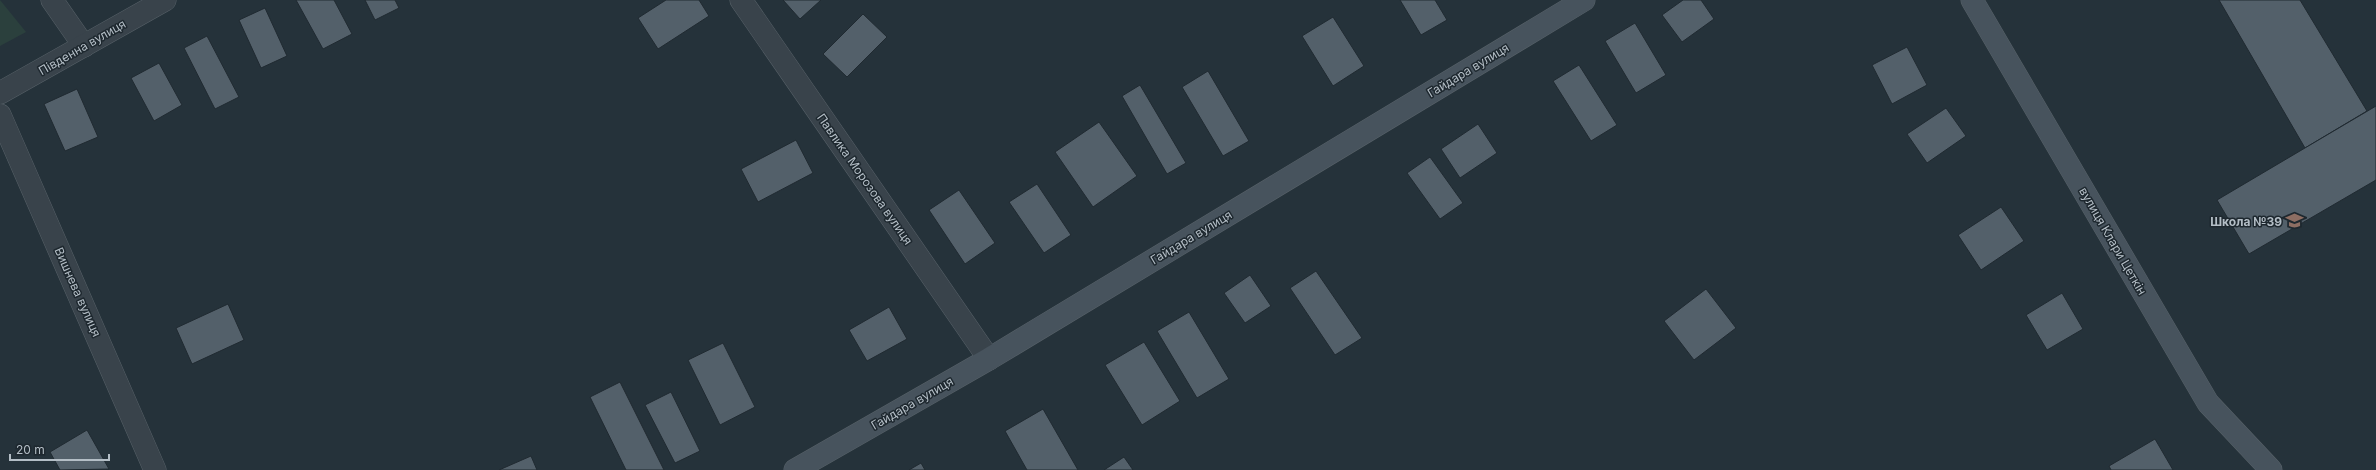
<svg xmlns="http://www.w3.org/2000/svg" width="2376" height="470" font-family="Inter,sans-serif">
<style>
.green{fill:#2b403d}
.building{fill:#53606a;stroke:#202a31}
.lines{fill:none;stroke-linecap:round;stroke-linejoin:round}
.street-casing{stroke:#576168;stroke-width:23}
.secondary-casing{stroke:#576168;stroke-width:23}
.street{stroke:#39434b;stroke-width:22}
.secondary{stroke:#47535d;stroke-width:22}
.labels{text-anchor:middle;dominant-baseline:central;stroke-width:3;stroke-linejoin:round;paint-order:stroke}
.street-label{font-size:12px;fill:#b4bec6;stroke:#1e282f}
.poi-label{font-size:12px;font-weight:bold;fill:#b4bec6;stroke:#1e282f;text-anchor:end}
</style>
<rect width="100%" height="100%" fill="#25323a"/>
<!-- green -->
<path class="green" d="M0,0L26,32L0,46Z"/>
<!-- building -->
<g class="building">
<path d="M296,0H334L352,34L323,49Z"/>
<path d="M365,0H395L399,8L375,20Z"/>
<path d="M666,0H699L709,16L658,49L638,18Z"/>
<path d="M783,0H821L800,19Z"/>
<path d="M1400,0H1435L1447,20L1421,35Z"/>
<path d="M1683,0H1701L1714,19L1682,42L1662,15Z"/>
<path d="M2219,0H2300L2367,111L2305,148Z"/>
<path d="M265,8L287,56L261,68L239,20Z"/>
<path d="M863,14L887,37L847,77L823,54Z"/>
<path d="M1333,17L1364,66L1333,86L1302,36Z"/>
<path d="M1635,23L1666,75L1636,93L1605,41Z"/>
<path d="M207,36L239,97L215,109L184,48Z"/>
<path d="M1907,47L1927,85L1892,104L1872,65Z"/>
<path d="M159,63L182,105L154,121L131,78Z"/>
<path d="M1579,65L1617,125L1591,141L1553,81Z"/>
<path d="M1208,71L1249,141L1223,156L1182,87Z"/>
<path d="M1140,85L1186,163L1167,174L1122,96Z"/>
<path d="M77,89L98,137L65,151L44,104Z"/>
<path d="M2376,106V180L2249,254L2217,200Z"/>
<path d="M1946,108L1966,136L1927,163L1907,134Z"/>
<path d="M1099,122L1137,176L1093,207L1055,152Z"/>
<path d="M1478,124L1497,153L1460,178L1441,149Z"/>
<path d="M796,140L813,173L758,202L741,169Z"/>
<path d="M1430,157L1463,203L1440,219L1407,173Z"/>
<path d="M1037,184L1071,235L1044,253L1009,202Z"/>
<path d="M959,190L995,243L965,264L929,210Z"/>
<path d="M2001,207L2024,241L1981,270L1958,235Z"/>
<path d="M1316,271L1362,338L1335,355L1290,288Z"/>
<path d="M1250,275L1271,306L1245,323L1224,293Z"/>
<path d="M1706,289L1736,328L1694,360L1664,321Z"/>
<path d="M2062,293L2083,329L2047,350L2026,315Z"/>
<path d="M228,304L244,340L192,364L176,328Z"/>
<path d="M889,307L907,339L867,361L849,330Z"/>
<path d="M1189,312L1229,379L1197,398L1157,331Z"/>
<path d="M1144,342L1180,401L1142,425L1105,365Z"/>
<path d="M723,343L755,407L720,425L688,360Z"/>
<path d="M620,382L664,470H626L590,397Z"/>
<path d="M671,392L700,451L675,463L645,405Z"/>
<path d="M1043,409L1078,470H1027L1005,431Z"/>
<path d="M87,430L109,469L60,470L50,452Z"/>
<path d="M2155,439L2173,470H2111L2109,466Z"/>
<path d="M531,456L537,470H499Z"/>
<path d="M1124,457L1133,470H1104Z"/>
<path d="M921,463L925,470H909Z"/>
</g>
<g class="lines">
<defs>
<g id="street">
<path d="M52,0L84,46"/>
<path d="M741,0L989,359"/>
<path d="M0,93L165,0"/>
<path d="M0,115L155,470"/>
</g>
<g id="secondary">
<path d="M1972,0L2208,403L2271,470"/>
<path d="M795,470L989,359L1584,0"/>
</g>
</defs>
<!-- street casing -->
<use href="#street" class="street-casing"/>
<!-- secondary casing -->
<use href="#secondary" class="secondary-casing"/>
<!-- street -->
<use href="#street" class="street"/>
<!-- secondary -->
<use href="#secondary" class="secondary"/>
</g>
<!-- icons -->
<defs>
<symbol id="school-bare" viewBox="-9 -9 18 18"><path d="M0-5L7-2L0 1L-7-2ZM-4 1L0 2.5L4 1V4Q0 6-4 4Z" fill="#8d6e63" stroke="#1e282f" stroke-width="2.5" paint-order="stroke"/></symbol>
</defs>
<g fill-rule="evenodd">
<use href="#school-bare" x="2282" y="208" width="25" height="25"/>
</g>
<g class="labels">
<!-- street labels -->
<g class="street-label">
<text transform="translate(82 47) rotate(-30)">Південна вулиця</text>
<text transform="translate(1468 70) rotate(-31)">Гайдара вулиця</text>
<text transform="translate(865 179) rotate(55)">Павлика Морозова вулиця</text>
<text transform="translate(1191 237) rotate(-31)">Гайдара вулиця</text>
<text transform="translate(2113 241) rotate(60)">вулиця Клари Цеткін</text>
<text transform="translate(78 292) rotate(66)">Вишнева вулиця</text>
<text transform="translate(912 403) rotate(-30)">Гайдара вулиця</text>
</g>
<!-- poi labels -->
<g class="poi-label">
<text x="2282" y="221">Школа №39</text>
</g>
</g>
<!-- scale -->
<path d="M10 454v6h99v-6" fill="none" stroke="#b4bec6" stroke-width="2"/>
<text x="16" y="454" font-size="12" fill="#b4bec6" stroke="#1e282f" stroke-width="3" paint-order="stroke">20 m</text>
</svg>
